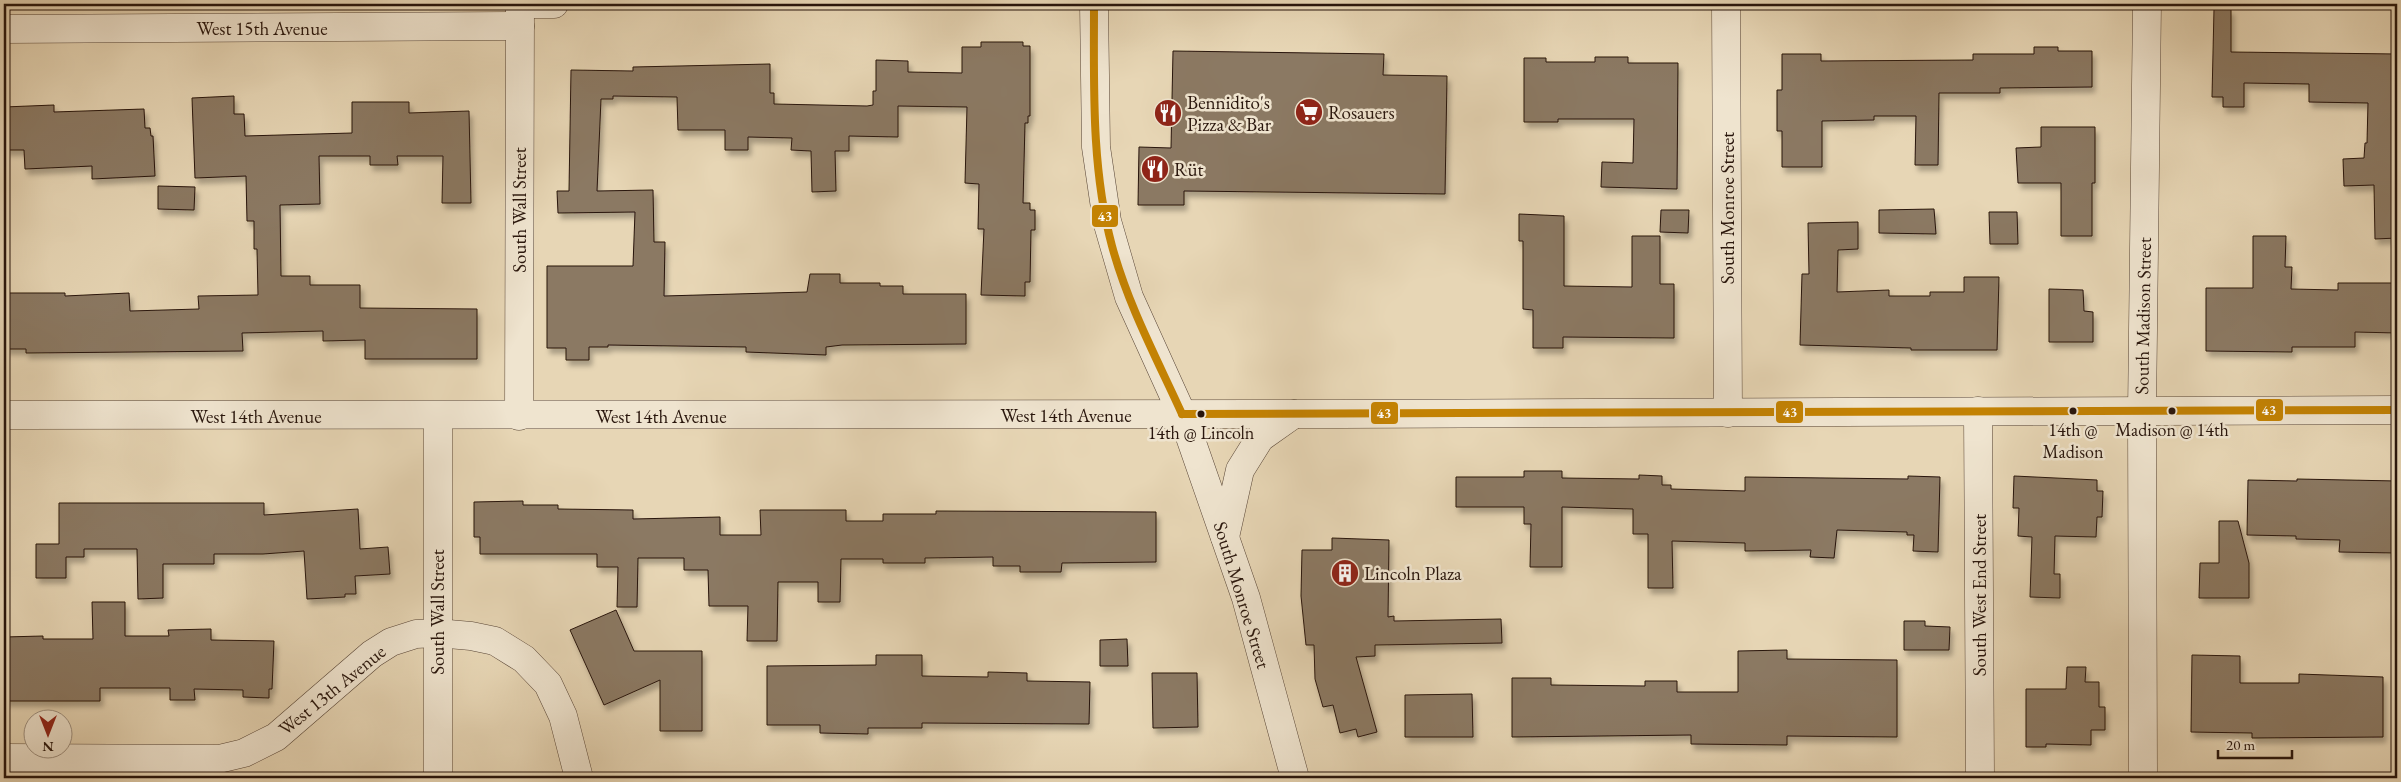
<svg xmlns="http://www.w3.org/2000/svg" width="2401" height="782" font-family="'EB Garamond',serif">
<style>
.building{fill:#8b7964;stroke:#28150c;filter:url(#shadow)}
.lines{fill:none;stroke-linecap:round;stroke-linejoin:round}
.minor-casing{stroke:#584536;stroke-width:29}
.tertiary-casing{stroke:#584536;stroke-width:29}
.minor{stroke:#efe4cf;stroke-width:28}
.tertiary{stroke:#efe4cf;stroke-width:28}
.bus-1-casing{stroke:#efe4cf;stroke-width:11}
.bus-1{stroke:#c38203;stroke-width:8}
.bus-dot{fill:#28150c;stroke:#efe4cf;stroke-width:2}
.labels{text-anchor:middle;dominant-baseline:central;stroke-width:5;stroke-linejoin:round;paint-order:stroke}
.bus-label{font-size:18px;fill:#28150c;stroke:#efe4cf}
.street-label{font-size:19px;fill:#28150c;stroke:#efe4cf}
.poi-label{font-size:19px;fill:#28150c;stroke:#efe4cf;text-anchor:start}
.line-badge{stroke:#efe4cf;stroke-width:2}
.badge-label{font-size:14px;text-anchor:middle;font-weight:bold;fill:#fff}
</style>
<defs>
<filter id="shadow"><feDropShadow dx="3" dy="5.5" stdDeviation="2.5" flood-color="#0004"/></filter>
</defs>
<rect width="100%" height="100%" fill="#e7d6b5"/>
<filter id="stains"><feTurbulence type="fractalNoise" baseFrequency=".004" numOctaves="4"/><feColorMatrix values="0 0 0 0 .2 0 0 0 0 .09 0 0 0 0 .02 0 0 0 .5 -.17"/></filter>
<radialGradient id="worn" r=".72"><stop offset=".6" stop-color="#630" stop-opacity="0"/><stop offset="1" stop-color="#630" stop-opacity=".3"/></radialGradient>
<!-- building -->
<g class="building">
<path d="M2214,9H2231V52L2397,54V238L2375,239L2374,185L2344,186L2343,159L2364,158L2365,143H2367L2368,103L2309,102V84L2244,83V107H2223V97H2212Z"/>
<path d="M981,42H1023V46H1030V116H1028V123H1025L1023,203H1030V210H1035V230H1031L1030,282H1025V296L981,295L984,229H978L979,184L965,183L967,107L898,106V137L849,136V151H835L836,191L812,192L811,151L791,150L792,138L748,137V150H725V130H678L677,97L613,96V99H601L597,191L653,190L654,242H665L664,296L807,292L810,274H840V283H880V286H903V294H966V344L842,345L826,347V355L746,352V347L608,345V347H589V360H566V348H547V266H633L635,212L558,213L557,191H569L571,70L633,71V67L770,64V93H774V104L867,106L873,105V91H876V60L908,61V72L962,73V47H981Z"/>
<path d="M2034,47H2058V51H2092V87L2000,88V93H1939L1938,165H1915L1916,116H1874V120L1822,121V167H1782V131H1777V90H1782V54H1821V61L1973,60V54H2034Z"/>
<path d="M1173,51L1384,54L1383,75L1447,76L1445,194L1184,191V205H1138L1139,147L1171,148Z"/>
<path d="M1595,57H1628V63H1678L1677,189L1601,187L1602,162L1633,163L1634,119H1558V122H1524V58H1546V62H1595Z"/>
<path d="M234,96V114H244L245,136L352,133V102H409V113L469,111L471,203H442L443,156H397L398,165H370V156H319L320,204L280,205L281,276H310V285H360V308L477,309V359H365V340L323,341V331L242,333L243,351L26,353V349H4V293H65V296L129,293L130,311L199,309L198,296L258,295L257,249H254V221H247L246,176L195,178L192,98Z"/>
<path d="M54,105V112L144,109L145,128H150L151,136H153L155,176L92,179V166L25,169L24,150H4V107Z"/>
<path d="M2041,127H2095V183H2092V236H2061V183H2018L2016,148L2041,147Z"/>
<path d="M158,186L195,187L194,210L158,209Z"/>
<path d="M1934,209L1936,234L1879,233V210Z"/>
<path d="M1661,210H1689L1688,233L1660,232Z"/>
<path d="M1989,212H2017L2018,244H1990Z"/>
<path d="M1519,214L1564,216V286L1632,287V236H1660V284H1674V338L1563,337V348H1533V310L1523,309V241H1519Z"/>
<path d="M1858,222V249L1838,250L1837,292L1889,290V296H1930V292H1964V277H1999L1997,350H1911V348L1800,345L1802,274H1809L1808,223Z"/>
<path d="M2253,236H2286L2285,267H2292L2291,289L2338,290V283H2397V333L2355,332V347H2292V352L2206,351V288H2253Z"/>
<path d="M2049,289L2083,290L2084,311L2093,312V342H2049Z"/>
<path d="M1524,471H1562V478L1639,479V475L1662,476V485H1671V489L1745,491V477L1908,479V476L1940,477L1938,552L1913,551L1914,535H1907V532L1837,530L1834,558L1810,557L1811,550L1745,551V543L1672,541L1673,588H1648V534H1633V509L1562,507V567H1530L1531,524H1524V507H1456V477H1524Z"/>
<path d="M2014,476L2097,480V491H2103L2102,517H2097L2096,537L2055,536L2054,574H2060V598L2030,597L2032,537L2018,536L2019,508H2013Z"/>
<path d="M2297,479L2397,481V553L2339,552L2340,540L2296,539V536L2247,535L2248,480L2297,481Z"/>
<path d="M523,501V505H558V509L633,510V519L720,517V535H761L760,510H846V521H883V514H936V511L1156,512V562L1062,563L1061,572H1020V566H993V557L925,558V563H883V559H841L840,602H818V582H778L777,641H747L748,606H709L708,570H684V558H638L637,607H617L618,567H597V554H480V537H474V502Z"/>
<path d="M59,503H264V515L358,509L360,549L388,547L390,574L355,576L356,594H345V597L307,599L304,551L263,554H214V564H163V598L138,599L137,549H84V557H66V578H36V544H59Z"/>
<path d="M2219,521H2238L2249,563V598H2199L2200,563H2219Z"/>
<path d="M1332,538L1389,540L1388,617L1394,616V621L1501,619L1502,643L1375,645V656L1356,657L1377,732L1358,737L1356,729L1340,733L1333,705L1323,707L1315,679L1314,645H1306L1301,596L1302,550H1332Z"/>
<path d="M92,602H125V636H169L168,630L211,629V640L274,641L272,689H269V698L243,697V690L194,689L195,700H170V688H100V701H4V637L43,636V639H93Z"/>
<path d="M616,610L634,651H702V731H660V680L604,705L570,630Z"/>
<path d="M1904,621H1925V626L1950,627L1949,650H1904Z"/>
<path d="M1127,639L1128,666H1100V640Z"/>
<path d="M1787,650V659L1897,660V737L1787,736V745L1691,744V735L1512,737V678H1551V685L1645,686V681H1677V692H1738V651Z"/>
<path d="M876,655H922V676L988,677V672L1027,673V681L1090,682L1089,724L922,723V728H868V734L820,733V725H767V666L876,665Z"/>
<path d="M2192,655L2240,656V683H2299V674L2383,677V737L2252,738V733L2191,732Z"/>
<path d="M2067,667H2086L2085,682H2099V707H2105V730H2091V745L2046,744V747H2026V689H2066Z"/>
<path d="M1152,673H1197L1198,727L1153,728Z"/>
<path d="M1472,694L1473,737H1405V695Z"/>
</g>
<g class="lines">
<defs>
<g id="minor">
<path d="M520,4H554"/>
<path d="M1726,4L1728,413"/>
<path d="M4,29L520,26"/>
<path d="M1978,411L1980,778"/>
<path d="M438,416V778"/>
<path d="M519,416L520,4"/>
<path d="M4,758L219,759L244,753L276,737L372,654L391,642L416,634L437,633L471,636L495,641L524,659L548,684L563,716L579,778"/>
<path d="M2143,778L2142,412L2147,4"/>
</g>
<g id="tertiary">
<path d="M1094,4L1096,147L1107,221L1129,297L1182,414L1246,598L1295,778"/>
<path d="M4,415L1339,414L2397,410"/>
<path d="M1225,537L1240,470L1260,438L1294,414"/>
</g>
</defs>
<!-- minor casing -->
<use href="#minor" class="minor-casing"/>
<!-- tertiary casing -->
<use href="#tertiary" class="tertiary-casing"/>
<!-- minor -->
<use href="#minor" class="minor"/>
<!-- tertiary -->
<use href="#tertiary" class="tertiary"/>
<defs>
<g id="bus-1">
<path d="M1094,4C1094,84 1091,168 1112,246C1128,305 1157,359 1182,414"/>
<path d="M1182,414L2397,410"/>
</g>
</defs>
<!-- bus-1 casing -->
<use href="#bus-1" class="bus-1-casing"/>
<!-- bus-1 -->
<use href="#bus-1" class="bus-1"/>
</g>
<!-- icons -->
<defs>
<symbol id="supermarket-disc" viewBox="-11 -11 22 22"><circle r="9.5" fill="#8f2418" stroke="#efe4cf"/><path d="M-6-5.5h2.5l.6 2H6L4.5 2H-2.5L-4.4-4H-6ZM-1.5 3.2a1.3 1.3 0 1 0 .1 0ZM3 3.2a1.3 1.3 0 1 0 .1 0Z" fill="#fff"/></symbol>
<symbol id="restaurant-disc" viewBox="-11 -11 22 22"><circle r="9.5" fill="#8f2418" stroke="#efe4cf"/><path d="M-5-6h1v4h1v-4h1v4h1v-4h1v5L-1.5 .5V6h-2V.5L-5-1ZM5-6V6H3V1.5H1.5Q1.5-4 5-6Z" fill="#fff"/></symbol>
<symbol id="building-disc" viewBox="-11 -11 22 22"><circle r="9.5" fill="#8f2418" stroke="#efe4cf"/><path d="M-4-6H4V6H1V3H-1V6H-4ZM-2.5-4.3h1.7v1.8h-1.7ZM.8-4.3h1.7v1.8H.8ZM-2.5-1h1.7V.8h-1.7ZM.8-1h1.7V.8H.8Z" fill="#fff"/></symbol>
</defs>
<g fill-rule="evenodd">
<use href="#supermarket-disc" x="1293" y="96" width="32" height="32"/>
<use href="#restaurant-disc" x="1152" y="97" width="32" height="32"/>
<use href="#restaurant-disc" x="1139" y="153" width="32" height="32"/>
<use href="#building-disc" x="1329" y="557" width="32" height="32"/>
</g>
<!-- markers -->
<g class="bus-dot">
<circle cx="2073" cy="411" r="4.5"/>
<circle cx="2172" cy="411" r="4.5"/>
<circle cx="1201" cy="414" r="4.5"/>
</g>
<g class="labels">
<!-- bus labels -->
<g class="bus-label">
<text x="2073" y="429">14th @<tspan x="2073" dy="22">Madison</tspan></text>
<text x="2172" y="429">Madison @ 14th</text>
<text x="1201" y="432">14th @ Lincoln</text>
</g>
<!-- street labels -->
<g class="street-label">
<text x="262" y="28">West 15th Avenue</text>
<text transform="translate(1727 208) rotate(-90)">South Monroe Street</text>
<text transform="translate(519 210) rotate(-90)">South Wall Street</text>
<text transform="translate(2143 316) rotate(-89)">South Madison Street</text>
<text x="1066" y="415">West 14th Avenue</text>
<text x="256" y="416">West 14th Avenue</text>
<text x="661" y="416">West 14th Avenue</text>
<text transform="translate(1242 595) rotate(73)">South Monroe Street</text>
<text transform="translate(1979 595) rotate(-90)">South West End Street</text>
<text transform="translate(437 612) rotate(-90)">South Wall Street</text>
<text transform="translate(332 690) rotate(-39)">West 13th Avenue</text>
</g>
<!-- poi labels -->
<g class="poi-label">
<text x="1187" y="102">Bennidito's<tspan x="1187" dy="22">Pizza &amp; Bar</tspan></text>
<text x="1328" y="112">Rosauers</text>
<text x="1174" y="169">Rüt</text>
<text x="1364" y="573">Lincoln Plaza</text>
</g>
</g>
<g class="line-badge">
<rect x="1091" y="204" width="28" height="24" rx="5" fill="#c38203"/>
<rect x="2255" y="398" width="29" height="24" rx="5" fill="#c38203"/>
<rect x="1775" y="400" width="29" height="24" rx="5" fill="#c38203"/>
<rect x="1370" y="401" width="29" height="24" rx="5" fill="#c38203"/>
</g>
<g class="badge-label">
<text x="1105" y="221">43</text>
<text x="2269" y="415">43</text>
<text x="1790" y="417">43</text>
<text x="1384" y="418">43</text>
</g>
<!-- margin -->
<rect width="2401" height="782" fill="none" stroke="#e7d6b5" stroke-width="20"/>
<rect x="5" y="5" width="2391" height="772" fill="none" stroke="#28150c" stroke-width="2.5"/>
<rect x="10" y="10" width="2381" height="762" fill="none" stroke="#28150c"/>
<!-- north arrow -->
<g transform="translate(48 734) rotate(180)"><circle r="24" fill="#efe4cf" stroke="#9f9181"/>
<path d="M0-4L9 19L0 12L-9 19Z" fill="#8f2418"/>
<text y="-8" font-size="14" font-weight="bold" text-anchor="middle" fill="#28150c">N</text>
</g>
<!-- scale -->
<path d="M2218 750v8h74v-8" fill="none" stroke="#28150c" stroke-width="2.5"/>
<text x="2226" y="750" font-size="15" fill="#28150c" stroke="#efe4cf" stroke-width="4" paint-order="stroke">20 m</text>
<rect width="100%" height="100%" filter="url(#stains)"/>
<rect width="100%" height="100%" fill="url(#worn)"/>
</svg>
